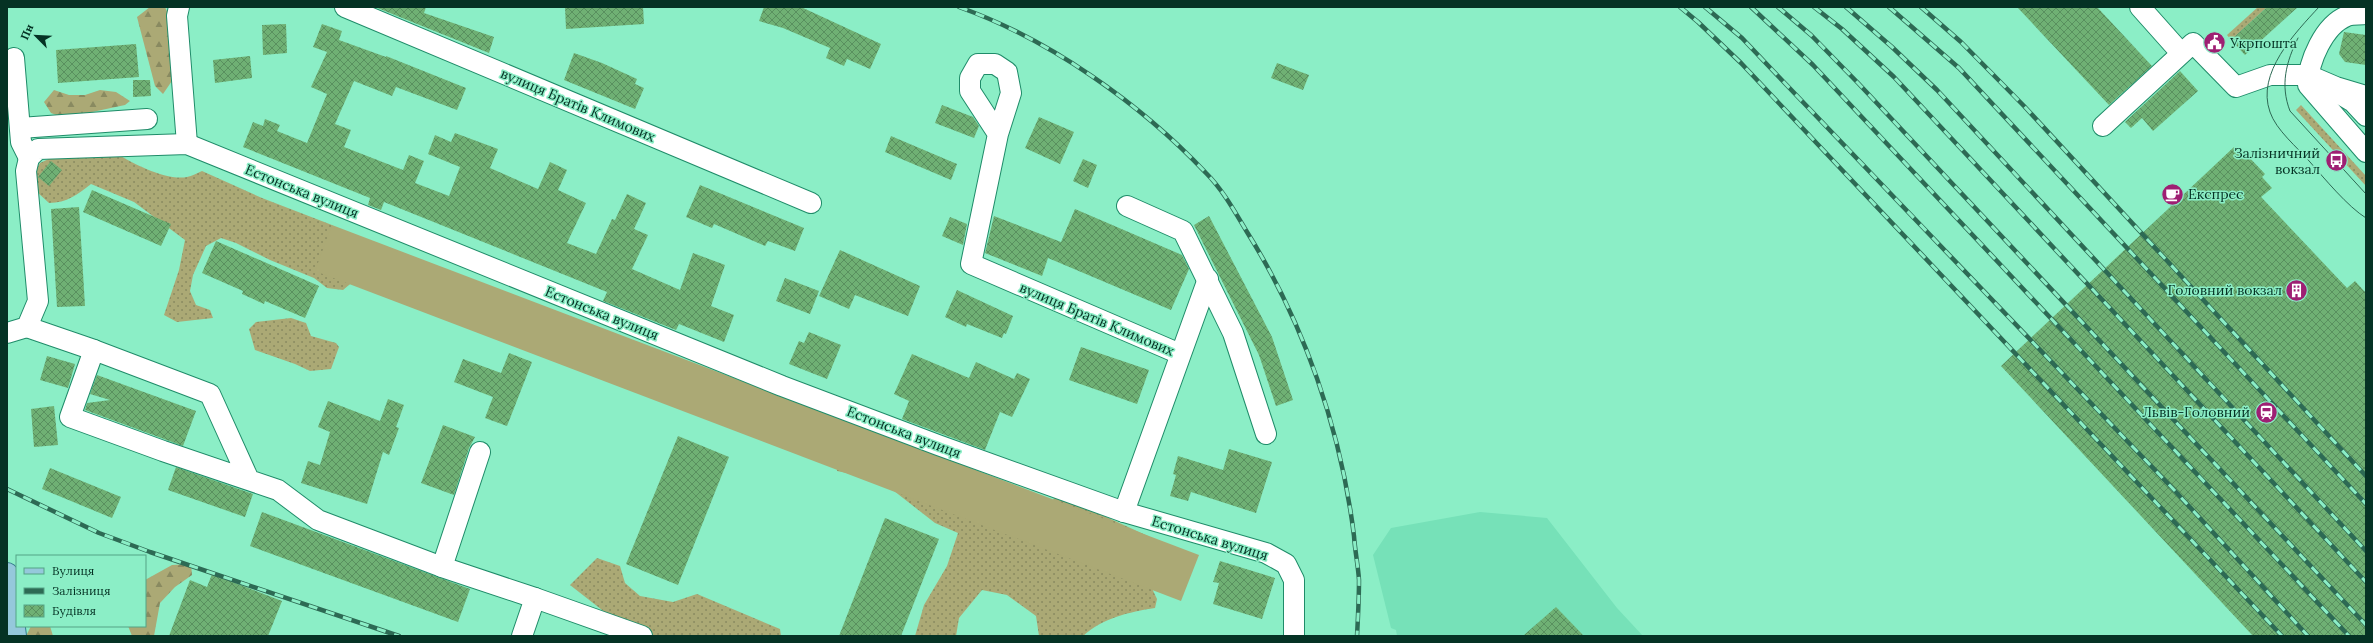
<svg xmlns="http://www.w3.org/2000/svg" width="2373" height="643" font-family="Lora,serif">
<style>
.built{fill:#76e1b8}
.grass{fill:url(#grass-dots)}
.forest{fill:url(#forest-firs)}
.garden{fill:#aba975}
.building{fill:url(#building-cross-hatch)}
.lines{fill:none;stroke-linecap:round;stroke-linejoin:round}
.minor-casing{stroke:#1f8c69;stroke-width:22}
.major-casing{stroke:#347b8b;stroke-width:24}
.minor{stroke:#fff;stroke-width:20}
.major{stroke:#95c8db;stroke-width:22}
.tram{stroke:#2d6a54;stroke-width:1}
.rail-casing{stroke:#2d6a54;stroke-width:4.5}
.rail{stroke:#8beec6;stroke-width:3;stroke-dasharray:9;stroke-linecap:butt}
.labels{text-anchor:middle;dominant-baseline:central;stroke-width:3;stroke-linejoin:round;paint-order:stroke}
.poi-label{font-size:14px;fill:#053224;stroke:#8beec6;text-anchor:end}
.street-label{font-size:14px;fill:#053224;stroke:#8beec6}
</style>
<defs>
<pattern id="grass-dots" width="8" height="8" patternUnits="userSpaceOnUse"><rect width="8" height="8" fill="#aba975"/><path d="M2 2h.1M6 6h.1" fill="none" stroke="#898a60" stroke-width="1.8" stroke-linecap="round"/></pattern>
<pattern id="forest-firs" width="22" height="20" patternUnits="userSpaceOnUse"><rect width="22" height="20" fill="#aba975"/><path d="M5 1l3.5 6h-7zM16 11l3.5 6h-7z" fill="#898a60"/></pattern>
<pattern id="building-cross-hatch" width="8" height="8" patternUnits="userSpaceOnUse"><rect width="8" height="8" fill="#6fb074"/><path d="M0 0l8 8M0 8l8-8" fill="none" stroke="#59905f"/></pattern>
</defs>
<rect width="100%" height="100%" fill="#8beec6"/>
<!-- built -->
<path class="built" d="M1480,512L1547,518L1617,608L1643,636H1397L1396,630L1391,628L1373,555L1391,528Z"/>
<!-- grass -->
<g class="grass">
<path d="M2258,7H2267L2231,40L2227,35Z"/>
<path d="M2301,105L2366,176V186L2296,110Z"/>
<path d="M117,154C134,164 167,181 187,177C192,176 197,173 202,171L262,198L332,225L355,280L343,290L327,288L314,278L270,260L236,243L221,238L206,246L193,275L190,291L196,305L210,310L213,318L177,322L164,315L179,270L185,240L134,202L91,184C78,194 67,203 49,203L37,192L32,177L40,163L55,156Z"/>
<path d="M291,318L306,323L311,336L336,343L339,347L331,369L310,371L295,364L255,350L249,329L256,322Z"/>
<path d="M836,453L1031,543L1054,498L1071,501L1148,536L1145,574L1157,599L1155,608C1129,612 1103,618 1083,636H1039L1036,616L1007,595L982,590L959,618L956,636H915L924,605L947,566L958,533L935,523L880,480L837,471Z"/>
<path d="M597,558L620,566L625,583L640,596L673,602L697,594L780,629L781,636H655L611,617L570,585Z"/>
</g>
<!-- forest -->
<g class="forest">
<path d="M150,7H165L174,27L176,75L163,94L155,86L137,17Z"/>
<path d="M54,90L69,95H85L100,90L116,92L130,101L125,105L64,118L51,113L44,102Z"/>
<path d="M191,564L192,575L175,587L160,603L154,636H132L128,626H145V580L172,565Z"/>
<path d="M31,626H50L53,636H26Z"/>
</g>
<!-- garden -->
<path class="garden" d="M332,225L1199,555L1181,601L315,271Z"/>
<!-- building -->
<g class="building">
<path d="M375,7H426L424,13L494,37L489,53Z"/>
<path d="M565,7H643L644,24L566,29Z"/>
<path d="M764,7H801L881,44L870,69L847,59L844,66L826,58L830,48L783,28L759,21Z"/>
<path d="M2017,7H2097L2152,66L2109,105Z"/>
<path d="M2267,7H2298L2245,55L2231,40Z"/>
<path d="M286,24L287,53L263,55L262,25Z"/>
<path d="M322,24L342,31L339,40L386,57V56L466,88L457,110L396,87L392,96L354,81L335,124L351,130L344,147L403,170L409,155L424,161L415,183L449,196L460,167L428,154L435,135L451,142L455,133L498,149L490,168L538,189L550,162L567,170L558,190L586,203L567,243L596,254L612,219L615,220L627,194L646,203L634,229L648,235L632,269L680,290L693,253L725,265L711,306L734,315L724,342L679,324L676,330L603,301L607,292L384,202L381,210L368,205L370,198L243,147L253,122L263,126L265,119L280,125L277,131L307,143L327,94L311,87L327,52L313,47Z"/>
<path d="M2344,32L2366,35V65L2345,62L2339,54Z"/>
<path d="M136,44L139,77L58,83L56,50Z"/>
<path d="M574,53L602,63L637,79L635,84L644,88L635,109L564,80Z"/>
<path d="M250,56L252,78L215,83L213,60Z"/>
<path d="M1277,63L1309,75L1303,90L1271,78Z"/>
<path d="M2180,71L2198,91L2153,131L2142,118L2131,128L2125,122Z"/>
<path d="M133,80H150L151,96L133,97Z"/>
<path d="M942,105L973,117L979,126L974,138L935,123Z"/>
<path d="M1039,117L1074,132L1060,164L1025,148Z"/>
<path d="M891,136L957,164L951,180L885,152Z"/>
<path d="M2234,147L2244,158L2247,155L2265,174L2262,177L2272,188L2261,197L2347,288L2355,281L2366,293V636H2253L2001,366Z"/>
<path d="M1083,159L1097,165L1088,188L1073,181Z"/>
<path d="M51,161L62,170L49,186L38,177Z"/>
<path d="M700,185L804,228L795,251L768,241L765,246L714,224L712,228L686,217Z"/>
<path d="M92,190L171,224L161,246L83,212Z"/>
<path d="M79,207L85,306L57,307L51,209Z"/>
<path d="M1075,209L1182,255L1189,269L1171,310L1048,258L1042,276L985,253L994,216L1061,242Z"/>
<path d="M1209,216L1272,337L1293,400L1276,406L1259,355L1194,225Z"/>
<path d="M950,217L967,224L963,245L942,236Z"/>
<path d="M216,241L319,286L305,318L265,301L264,304L242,294L243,291L202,273Z"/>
<path d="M840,250L920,286L908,316L855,295L849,309L819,296Z"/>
<path d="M785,278L819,291L810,314L776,301Z"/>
<path d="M957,290L1013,316L1006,334L1004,333L1002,338L967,324L966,327L945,317Z"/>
<path d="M809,332L841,345L827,379L789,364L799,341L804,343Z"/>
<path d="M1081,347L1149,370L1137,404L1069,380Z"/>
<path d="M509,353L532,362L507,426L485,418L493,397L454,382L463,359L501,373Z"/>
<path d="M912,354L969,378L976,362L1014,379L1017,373L1030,379L1012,417L1000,412L985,450L902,419L909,401L894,394Z"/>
<path d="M47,356L75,364L68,388L40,380Z"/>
<path d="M97,375L196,411L183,446L85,410L87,403L110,400L90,394Z"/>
<path d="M388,399L404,405L396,427L399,428L389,455L383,452L367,504L301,483L308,461L320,465L330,432L318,427L328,401L380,421Z"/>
<path d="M54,406L58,445L34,447L31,409Z"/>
<path d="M443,425L475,437L469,448L454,495L421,483Z"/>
<path d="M678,436L729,457L678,585L626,564Z"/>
<path d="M1229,449L1272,462L1256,513L1191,492L1188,501L1170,496L1176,475L1173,474L1178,456L1223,470Z"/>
<path d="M176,467L253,494L245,517L168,490Z"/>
<path d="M50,468L121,497L112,518L42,489Z"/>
<path d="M262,512L470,589L458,622L250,546Z"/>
<path d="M885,518L939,539L901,636H839Z"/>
<path d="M1220,561L1275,578L1262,619L1213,604L1219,583L1213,582Z"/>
<path d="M212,574L282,601L268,636H169L190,580L207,587Z"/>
<path d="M1556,607L1584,636H1523Z"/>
</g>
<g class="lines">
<defs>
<g id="minor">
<path d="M179,7L177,16L187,144"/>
<path d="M345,7L811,203"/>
<path d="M2140,7L2181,53"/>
<path d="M2366,14C2360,15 2352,14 2347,16C2324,25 2308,62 2308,85L2366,152"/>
<path d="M14,58L21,142L29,158"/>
<path d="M2338,93L2353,102L2366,116"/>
<path d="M2103,126L2193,43L2236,87L2270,75H2308L2336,87L2366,96"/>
<path d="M20,128L147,119"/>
<path d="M998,134L1011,93L1007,72L995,64H978L970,78V91L998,134L971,264L1180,354"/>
<path d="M1127,206L1183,231L1233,333L1266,434"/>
<path d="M27,327L94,350"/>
<path d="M7,333L27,327L38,301L26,171L29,158L38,149L187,144L782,386L938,445L1124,512L1266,553L1286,564L1294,580V636"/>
<path d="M480,452L442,567L535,598"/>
<path d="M249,480L210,394L94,350L70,417L163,451L278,490L318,520L442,567"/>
<path d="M1124,512L1208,279"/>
<path d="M522,636L535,598L642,636"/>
</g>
<path id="major" d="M7,574L15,636"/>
</defs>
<!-- minor casing -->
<use href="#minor" class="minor-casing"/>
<!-- major casing -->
<use href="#major" class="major-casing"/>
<!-- minor -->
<use href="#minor" class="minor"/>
<!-- major -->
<use href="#major" class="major"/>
<!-- tram -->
<g class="tram">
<path d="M2319,7C2295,33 2256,73 2270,112C2276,130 2297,147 2310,162C2324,178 2348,207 2366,218"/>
<path d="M2298,38C2286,62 2280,85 2290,111L2366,194"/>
</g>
<defs>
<g id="rail">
<path d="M959,7C1049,39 1141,104 1206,173C1223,190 1235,212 1247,232C1304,323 1341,430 1354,536C1355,551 1358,565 1359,580C1359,599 1358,617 1357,636"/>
<path d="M1680,7L1698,22L1741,63L2282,636"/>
<path d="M1705,7L1742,38L1778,76L2176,492L2308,636"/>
<path d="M1751,7L1813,65L2349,636"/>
<path d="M1778,7L1811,35L1858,83L2366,625"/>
<path d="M1814,7L1842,29L1894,77L2366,582"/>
<path d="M1846,7L1892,47L1937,90L2366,551"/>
<path d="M1889,7L1959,68L2366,504"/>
<path d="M1921,7L1961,42L2024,106L2366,476"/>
<path d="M7,489L99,533L150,552L399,636"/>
</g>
</defs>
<!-- rail casing -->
<use href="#rail" class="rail-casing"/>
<!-- rail -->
<use href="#rail" class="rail"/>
</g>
<!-- icons -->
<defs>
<symbol id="civic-disc" viewBox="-11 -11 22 22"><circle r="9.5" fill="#9e1f73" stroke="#8beec6"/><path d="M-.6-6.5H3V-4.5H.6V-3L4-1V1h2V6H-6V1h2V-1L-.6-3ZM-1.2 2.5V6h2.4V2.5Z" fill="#fff"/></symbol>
<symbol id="bus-disc" viewBox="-11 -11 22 22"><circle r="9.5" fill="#9e1f73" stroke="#8beec6"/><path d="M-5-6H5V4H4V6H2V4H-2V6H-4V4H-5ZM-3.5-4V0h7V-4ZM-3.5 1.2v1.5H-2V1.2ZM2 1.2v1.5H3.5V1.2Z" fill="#fff"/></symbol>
<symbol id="cafe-disc" viewBox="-11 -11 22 22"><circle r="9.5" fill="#9e1f73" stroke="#8beec6"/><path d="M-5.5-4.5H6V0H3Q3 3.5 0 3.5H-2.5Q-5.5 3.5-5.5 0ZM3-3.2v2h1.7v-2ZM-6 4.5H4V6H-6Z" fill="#fff"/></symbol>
<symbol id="building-disc" viewBox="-11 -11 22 22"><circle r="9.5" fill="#9e1f73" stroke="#8beec6"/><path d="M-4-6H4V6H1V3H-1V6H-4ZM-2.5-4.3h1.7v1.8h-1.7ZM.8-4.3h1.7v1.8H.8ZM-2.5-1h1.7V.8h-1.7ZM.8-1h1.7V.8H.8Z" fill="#fff"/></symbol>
<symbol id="station-disc" viewBox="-11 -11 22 22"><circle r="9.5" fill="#9e1f73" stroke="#8beec6"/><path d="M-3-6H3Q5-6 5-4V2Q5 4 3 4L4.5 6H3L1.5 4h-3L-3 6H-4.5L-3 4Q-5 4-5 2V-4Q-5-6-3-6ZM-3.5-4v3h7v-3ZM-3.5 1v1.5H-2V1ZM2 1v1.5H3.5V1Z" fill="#fff"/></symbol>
</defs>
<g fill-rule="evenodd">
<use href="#civic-disc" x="2202" y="30" width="25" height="25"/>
<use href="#bus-disc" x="2324" y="148" width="25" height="25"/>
<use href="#cafe-disc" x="2160" y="182" width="25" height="25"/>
<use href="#building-disc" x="2284" y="278" width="25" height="25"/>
<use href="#station-disc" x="2254" y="400" width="25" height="25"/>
</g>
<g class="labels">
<!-- poi labels -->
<g class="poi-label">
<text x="2230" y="43" text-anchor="start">Укрпошта</text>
<text x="2320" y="153">Залізничний<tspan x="2320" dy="16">вокзал</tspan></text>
<text x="2188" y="194" text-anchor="start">Експрес</text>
<text x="2282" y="290">Головний вокзал</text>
<text x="2250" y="412">Львів-Головний</text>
</g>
<!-- street labels -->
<g class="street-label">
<text transform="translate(578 105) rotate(23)">вулиця Братів Климових</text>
<text transform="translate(302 191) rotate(22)">Естонська вулиця</text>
<text transform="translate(602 313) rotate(22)">Естонська вулиця</text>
<text transform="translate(1097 319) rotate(23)">вулиця Братів Климових</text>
<text transform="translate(904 432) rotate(21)">Естонська вулиця</text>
<text transform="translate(1210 538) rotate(17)">Естонська вулиця</text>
</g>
</g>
<!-- border -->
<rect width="2373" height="643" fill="none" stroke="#053224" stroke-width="16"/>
<!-- legend -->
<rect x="16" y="555" width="130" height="72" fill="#8beec6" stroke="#55a385"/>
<rect x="24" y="568" width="20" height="6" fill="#95c8db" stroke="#55a385"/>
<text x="52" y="575" font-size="12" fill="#053224">Вулиця</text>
<rect x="24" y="588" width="20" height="6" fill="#2d6a54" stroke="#55a385"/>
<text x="52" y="595" font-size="12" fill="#053224">Залізниця</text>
<rect x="24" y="605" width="20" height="12" fill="url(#building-cross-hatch)" stroke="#55a385"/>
<text x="52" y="615" font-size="12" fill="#053224">Будівля</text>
<!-- north arrow -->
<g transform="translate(36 36) rotate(294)" stroke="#8beec6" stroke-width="3" paint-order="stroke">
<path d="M0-3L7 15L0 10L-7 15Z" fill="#053224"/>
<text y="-6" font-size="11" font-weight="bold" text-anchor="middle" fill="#053224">Пн</text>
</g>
</svg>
